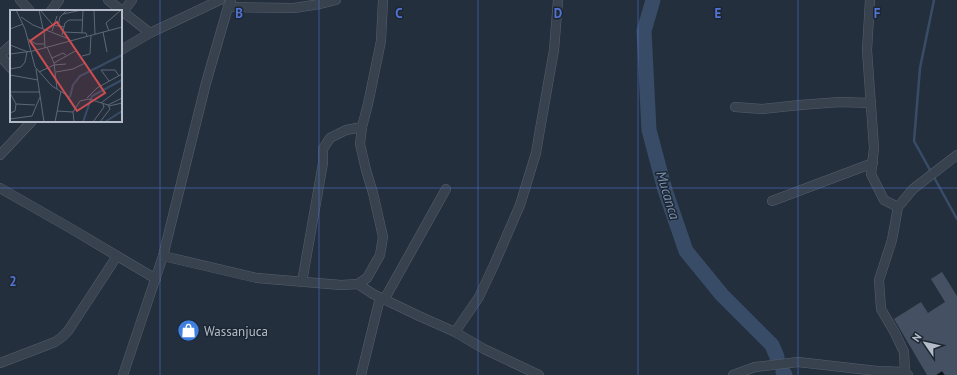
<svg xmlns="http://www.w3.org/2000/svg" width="957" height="375" font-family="'PT Sans',sans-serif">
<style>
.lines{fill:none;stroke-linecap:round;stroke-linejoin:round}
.stream{stroke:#394c67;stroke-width:2.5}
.river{stroke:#394c67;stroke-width:15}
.building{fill:#455162;filter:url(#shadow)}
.street-casing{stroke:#565f6c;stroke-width:10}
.street{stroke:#38414e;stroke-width:9}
.grid{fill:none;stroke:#5274d3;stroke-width:1;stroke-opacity:0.55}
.labels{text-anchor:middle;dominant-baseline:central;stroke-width:3;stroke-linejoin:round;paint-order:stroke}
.poi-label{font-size:13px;fill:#b4bcc9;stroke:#1d2633;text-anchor:start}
.water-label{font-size:14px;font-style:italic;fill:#7c92b1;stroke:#1d2633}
.inset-river{fill:none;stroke:#394c67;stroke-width:2}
.inset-road{fill:none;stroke:#5e6776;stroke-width:1}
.view{fill:#ce4d50;fill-opacity:0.15;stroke:#ce4d50;stroke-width:2}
.inset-edge{fill:none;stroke:#b4bcc9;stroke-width:2}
.grid-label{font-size:13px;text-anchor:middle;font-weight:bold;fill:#5274d3;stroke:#1d2633;stroke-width:3;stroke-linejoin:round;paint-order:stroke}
</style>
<defs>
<filter id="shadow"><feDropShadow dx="2" dy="3.5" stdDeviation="0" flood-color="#0009"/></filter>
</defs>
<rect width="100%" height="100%" fill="#242f3e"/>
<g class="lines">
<!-- stream -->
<path class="stream" d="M934,0L920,68L914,141L957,219"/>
<!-- river -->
<g class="river">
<path d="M653,0L644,31L649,130L665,190L686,251L722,295L772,345L777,357"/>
<path d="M783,372L785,375"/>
</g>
</g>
<!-- building -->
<path class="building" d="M942,272L957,296V375H945L942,371L936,375H927L894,319L921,302L928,313L945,302L931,279Z"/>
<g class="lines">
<defs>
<g id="street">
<path d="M20,0L30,11"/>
<path d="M108,0L150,33"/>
<path d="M870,0L867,50L874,148L871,174L884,200L898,207"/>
<path d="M228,7L294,8L320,4L336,0"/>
<path d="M51,11L59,0"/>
<path d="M123,12L132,0"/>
<path d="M121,50L150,33L220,0"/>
<path d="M0,55L11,45"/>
<path d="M0,56L11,68"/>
<path d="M735,107L762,109L800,105L840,102L871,103"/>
<path d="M0,155L32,121"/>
<path d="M0,188L70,228L156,279"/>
<path d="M772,201L873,163"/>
<path d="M163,256L257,278L341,285L358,284L373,294L419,316L455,332L484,349L539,375"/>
<path d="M302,282L323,163V149L330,138L346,130L362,127"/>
<path d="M358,284L367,278L380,255L383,237L373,193L366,170L360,144L362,127L368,104L381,41L383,0"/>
<path d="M384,300L446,189"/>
<path d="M455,332L479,297L494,265L520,205L536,153L539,135L554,50L558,0"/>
<path d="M0,363L55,342L62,337L68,331L117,256"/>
<path d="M905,372L904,352L895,333L881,309L879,280L892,240L898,207L913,189L957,155"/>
<path d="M123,375L163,256L206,83L228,7L231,0"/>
<path d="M361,375L380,298"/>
<path d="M733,375L755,367L798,362L877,371L905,372L908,375"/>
</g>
</defs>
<!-- street casing -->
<use href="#street" class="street-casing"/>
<!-- street -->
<use href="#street" class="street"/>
</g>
<!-- grid -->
<path class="grid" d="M160,0V375M319,0V375M478,0V375M638,0V375M798,0V375M0,188H957"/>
<!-- icons -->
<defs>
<symbol id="shop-disc" viewBox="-11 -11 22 22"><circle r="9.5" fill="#3f7fe0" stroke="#1d2633"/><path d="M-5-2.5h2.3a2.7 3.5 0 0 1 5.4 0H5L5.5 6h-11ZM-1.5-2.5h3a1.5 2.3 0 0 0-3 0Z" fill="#fff"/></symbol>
</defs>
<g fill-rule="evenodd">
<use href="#shop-disc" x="176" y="318" width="25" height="25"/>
</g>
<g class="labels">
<!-- poi labels -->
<g class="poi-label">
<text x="204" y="331">Wassanjuca</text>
</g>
<!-- water labels -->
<g class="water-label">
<text transform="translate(668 195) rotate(73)">Mucanca</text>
</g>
</g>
<!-- overview -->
<g transform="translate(10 10)">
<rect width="112" height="112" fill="#242f3e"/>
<path class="inset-river" d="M60,87L63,75L70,66L112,45M73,112L82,86L112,70M95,112L112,101"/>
<path class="inset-road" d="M6,0L15,19L25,57L42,76L58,86L65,97M29,0L33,19M30,0L43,15L54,17M84,0L85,24M53,4L72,0M11,7L23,15L59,29M48,16L50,7L57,0M0,19L13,14M34,19L35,38M42,21L47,6M99,21L96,13L111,0M53,22L76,23L77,26M93,22L97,42M72,23L73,0M52,25L55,13L59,10H73M18,29L26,34H34M0,35L18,42M37,37L44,53L47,79M0,44L23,41L112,17M72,46L80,44L81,25M42,48L53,43L56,45M44,53L67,40M44,55L56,54M0,59L11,57L15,52L17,42M26,59L34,112M29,62L44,55M46,62L63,59L75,53L58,29M0,65L28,70M99,71L91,60H105L109,66M0,82H30M0,83L6,94M77,88L87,78L112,64M91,93L112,77M99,96L112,93M47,101L63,102M0,103L5,101L6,94L25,95M0,109L22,106L30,87M45,112L51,81M64,112L63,102L70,91L79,89L98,95L112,88M83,112L94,97L93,94M90,112L100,99L98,95"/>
<path class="view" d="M47,12L95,83L67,101L20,31Z"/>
<rect width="112" height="112" class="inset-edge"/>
</g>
<g class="grid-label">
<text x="239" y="18">B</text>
<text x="399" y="18">C</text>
<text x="558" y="18">D</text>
<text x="718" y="18">E</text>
<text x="877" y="18">F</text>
<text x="13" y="286">2</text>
</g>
<!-- north arrow -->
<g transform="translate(925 343) rotate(304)" stroke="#1d2633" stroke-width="3" paint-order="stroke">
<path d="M0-3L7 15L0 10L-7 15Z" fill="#b4bcc9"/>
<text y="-6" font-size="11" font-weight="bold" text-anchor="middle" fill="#b4bcc9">N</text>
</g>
</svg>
